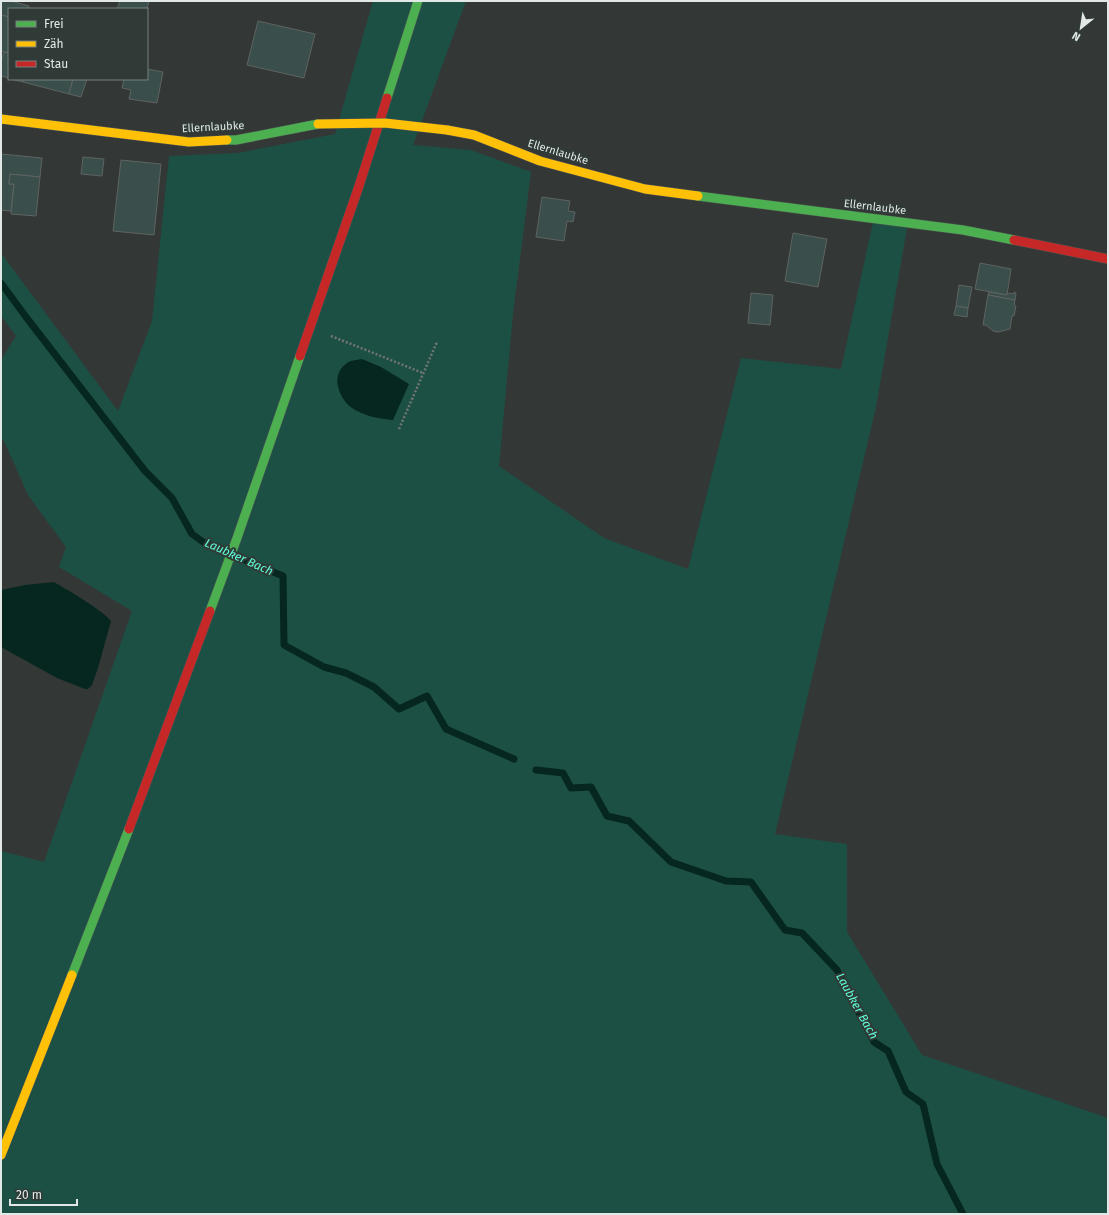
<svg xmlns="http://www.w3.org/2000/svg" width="1109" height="1215" font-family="'Fira Sans',sans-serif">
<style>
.green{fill:#1d5045}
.water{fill:#05271f}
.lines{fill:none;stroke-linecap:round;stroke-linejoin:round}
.stream{stroke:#05271f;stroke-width:7}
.building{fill:#3a4f4b;stroke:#5e6361}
.fast-casing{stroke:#4f5453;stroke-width:10}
.slow-casing{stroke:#4f5453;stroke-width:10}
.jam-casing{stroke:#4f5453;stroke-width:10}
.path{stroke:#717574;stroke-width:2.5;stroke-dasharray:2 2;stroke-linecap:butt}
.fast{stroke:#4caf50;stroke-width:9}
.slow{stroke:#ffc107;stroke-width:9}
.jam{stroke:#c62828;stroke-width:9}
.slow-bridge-casing{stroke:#4f5453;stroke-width:10;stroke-linecap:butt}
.slow-bridge{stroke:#ffc107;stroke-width:9}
.labels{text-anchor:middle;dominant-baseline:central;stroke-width:4;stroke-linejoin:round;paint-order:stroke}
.street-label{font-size:11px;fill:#e1e8e6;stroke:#303b37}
.water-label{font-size:12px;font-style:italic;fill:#5dffda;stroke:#303b37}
</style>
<rect width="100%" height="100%" fill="#333836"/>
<!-- green -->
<path class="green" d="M373,1H466L413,145L471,150L531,172L513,314L499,466L604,538L688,569L741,358L841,369L873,222L907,228L876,407L775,834L847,844V932L922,1055L1108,1118V1214H1V851L44,862L132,611L59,567L66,547L28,495L5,443L1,437V360L16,336L1,316V253L118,411L152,321L169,156L238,153L335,134Z"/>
<!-- water -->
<g class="water">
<path d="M362,359L381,367L409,384L393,420C379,419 364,416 352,408C338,398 330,374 347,363C351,360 357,360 362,359Z"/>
<path d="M54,582C68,590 102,610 111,621L98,668L92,685L88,689H85L57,678L1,647V590L25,585Z"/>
</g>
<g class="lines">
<!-- stream -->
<g class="stream">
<path d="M1,283L26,317L145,471L172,498L192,534L206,544L283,576L284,645L324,667L346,673L374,687L399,709L427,696L446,729L514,759"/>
<path d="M536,770L563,773L571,788L591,787L607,816L629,821L671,862L726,881L751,882L785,930L802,933L837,970L874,1042L888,1051L906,1092L923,1104L937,1164L963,1214"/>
</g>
</g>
<!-- building -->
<g class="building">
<path d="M1,1H11L29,6V9H9V17L1,15Z"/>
<path d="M120,1H149L147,9H117Z"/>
<path d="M1,15L9,17V53L1,51Z"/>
<path d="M258,21L315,34L304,78L247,65Z"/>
<path d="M4,52L9,53V78L1,76V62Z"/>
<path d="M147,69L163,72L157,103L129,99L131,90L122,88L124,79H147Z"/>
<path d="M11,79H24L23,82Z"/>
<path d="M24,79H73L69,94L23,82Z"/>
<path d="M73,79H87L81,97L69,94Z"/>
<path d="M1,154L42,158L40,177L10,174L9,184H14L11,211L1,210Z"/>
<path d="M83,157L104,159L102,176L81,174Z"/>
<path d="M121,160L161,164L154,235L113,231Z"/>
<path d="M10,174L40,177L36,216L11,214L14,184H9Z"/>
<path d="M542,197L570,201L568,211L575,212L573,222L567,221L564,241L536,237Z"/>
<path d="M793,233L827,239L818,287L785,281Z"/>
<path d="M980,263L1011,269L1007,295L975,289Z"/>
<path d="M959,285L972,287L968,308L956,306Z"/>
<path d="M989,292L1007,295V293L1014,294V292L1016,293L1015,300L988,295Z"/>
<path d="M751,293L773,295L770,325L748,323Z"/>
<path d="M988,295L1015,300L1014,305L1016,306L1014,316H1012L1010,329L998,332L993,331L986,325H983Z"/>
<path d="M956,306L968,308L967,317L954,315Z"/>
</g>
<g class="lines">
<defs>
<g id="fast">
<path d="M387,98L418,1"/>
<path d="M227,140H236L318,124"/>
<path d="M698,196L963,230L1014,240"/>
<path d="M210,611L237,538L300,356"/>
<path d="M72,975L129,829"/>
</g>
<g id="slow">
<path d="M1,119L189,142L227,140"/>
<path d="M447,130L474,135L540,161L645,189L698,196"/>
<path d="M1,1155L72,975"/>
</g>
<g id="jam">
<path d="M1014,240L1108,259"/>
<path d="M300,356L359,186L387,98"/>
<path d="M129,829L210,611"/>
</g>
</defs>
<!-- fast casing -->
<use href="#fast" class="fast-casing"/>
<!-- slow casing -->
<use href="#slow" class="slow-casing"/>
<!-- jam casing -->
<use href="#jam" class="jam-casing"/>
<!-- path -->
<g class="path">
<path d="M331,336L423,373"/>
<path d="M399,429L437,342"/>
</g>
<!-- fast -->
<use href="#fast" class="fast"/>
<!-- slow -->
<use href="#slow" class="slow"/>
<!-- jam -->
<use href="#jam" class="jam"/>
<defs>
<path id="slow-bridge" d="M318,124L385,123L447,130"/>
</defs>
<!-- slow-bridge casing -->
<use href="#slow-bridge" class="slow-bridge-casing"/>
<!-- slow-bridge -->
<use href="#slow-bridge" class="slow-bridge"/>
</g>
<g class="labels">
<!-- street labels -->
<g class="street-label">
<text transform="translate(213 127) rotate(-3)">Ellernlaubke</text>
<text transform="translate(558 152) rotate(17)">Ellernlaubke</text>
<text transform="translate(875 207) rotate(7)">Ellernlaubke</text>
</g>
<!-- water labels -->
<g class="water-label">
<text transform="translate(239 557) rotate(24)">Laubker Bach</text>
<text transform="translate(857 1006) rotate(61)">Laubker Bach</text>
</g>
</g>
<!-- border -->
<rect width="1109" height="1215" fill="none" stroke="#e1e8e6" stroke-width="4"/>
<!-- legend -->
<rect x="8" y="8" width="140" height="72" fill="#303b37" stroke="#77807d"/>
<rect x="16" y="21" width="20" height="6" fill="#4caf50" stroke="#77807d"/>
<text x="44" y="28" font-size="12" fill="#e1e8e6">Frei</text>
<rect x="16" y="41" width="20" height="6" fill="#ffc107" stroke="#77807d"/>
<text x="44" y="48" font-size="12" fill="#e1e8e6">Zäh</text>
<rect x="16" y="61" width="20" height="6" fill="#c62828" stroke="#77807d"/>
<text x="44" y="68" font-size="12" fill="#e1e8e6">Stau</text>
<!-- north arrow -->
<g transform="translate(1081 28) rotate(210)" stroke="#303b37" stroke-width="3" paint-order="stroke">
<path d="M0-3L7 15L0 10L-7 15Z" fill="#e1e8e6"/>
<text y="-6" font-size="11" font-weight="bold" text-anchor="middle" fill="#e1e8e6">N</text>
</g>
<!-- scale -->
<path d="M10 1199v6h67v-6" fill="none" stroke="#e1e8e6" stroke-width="2"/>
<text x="16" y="1199" font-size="12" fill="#e1e8e6" stroke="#303b37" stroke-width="3" paint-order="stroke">20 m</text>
</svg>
